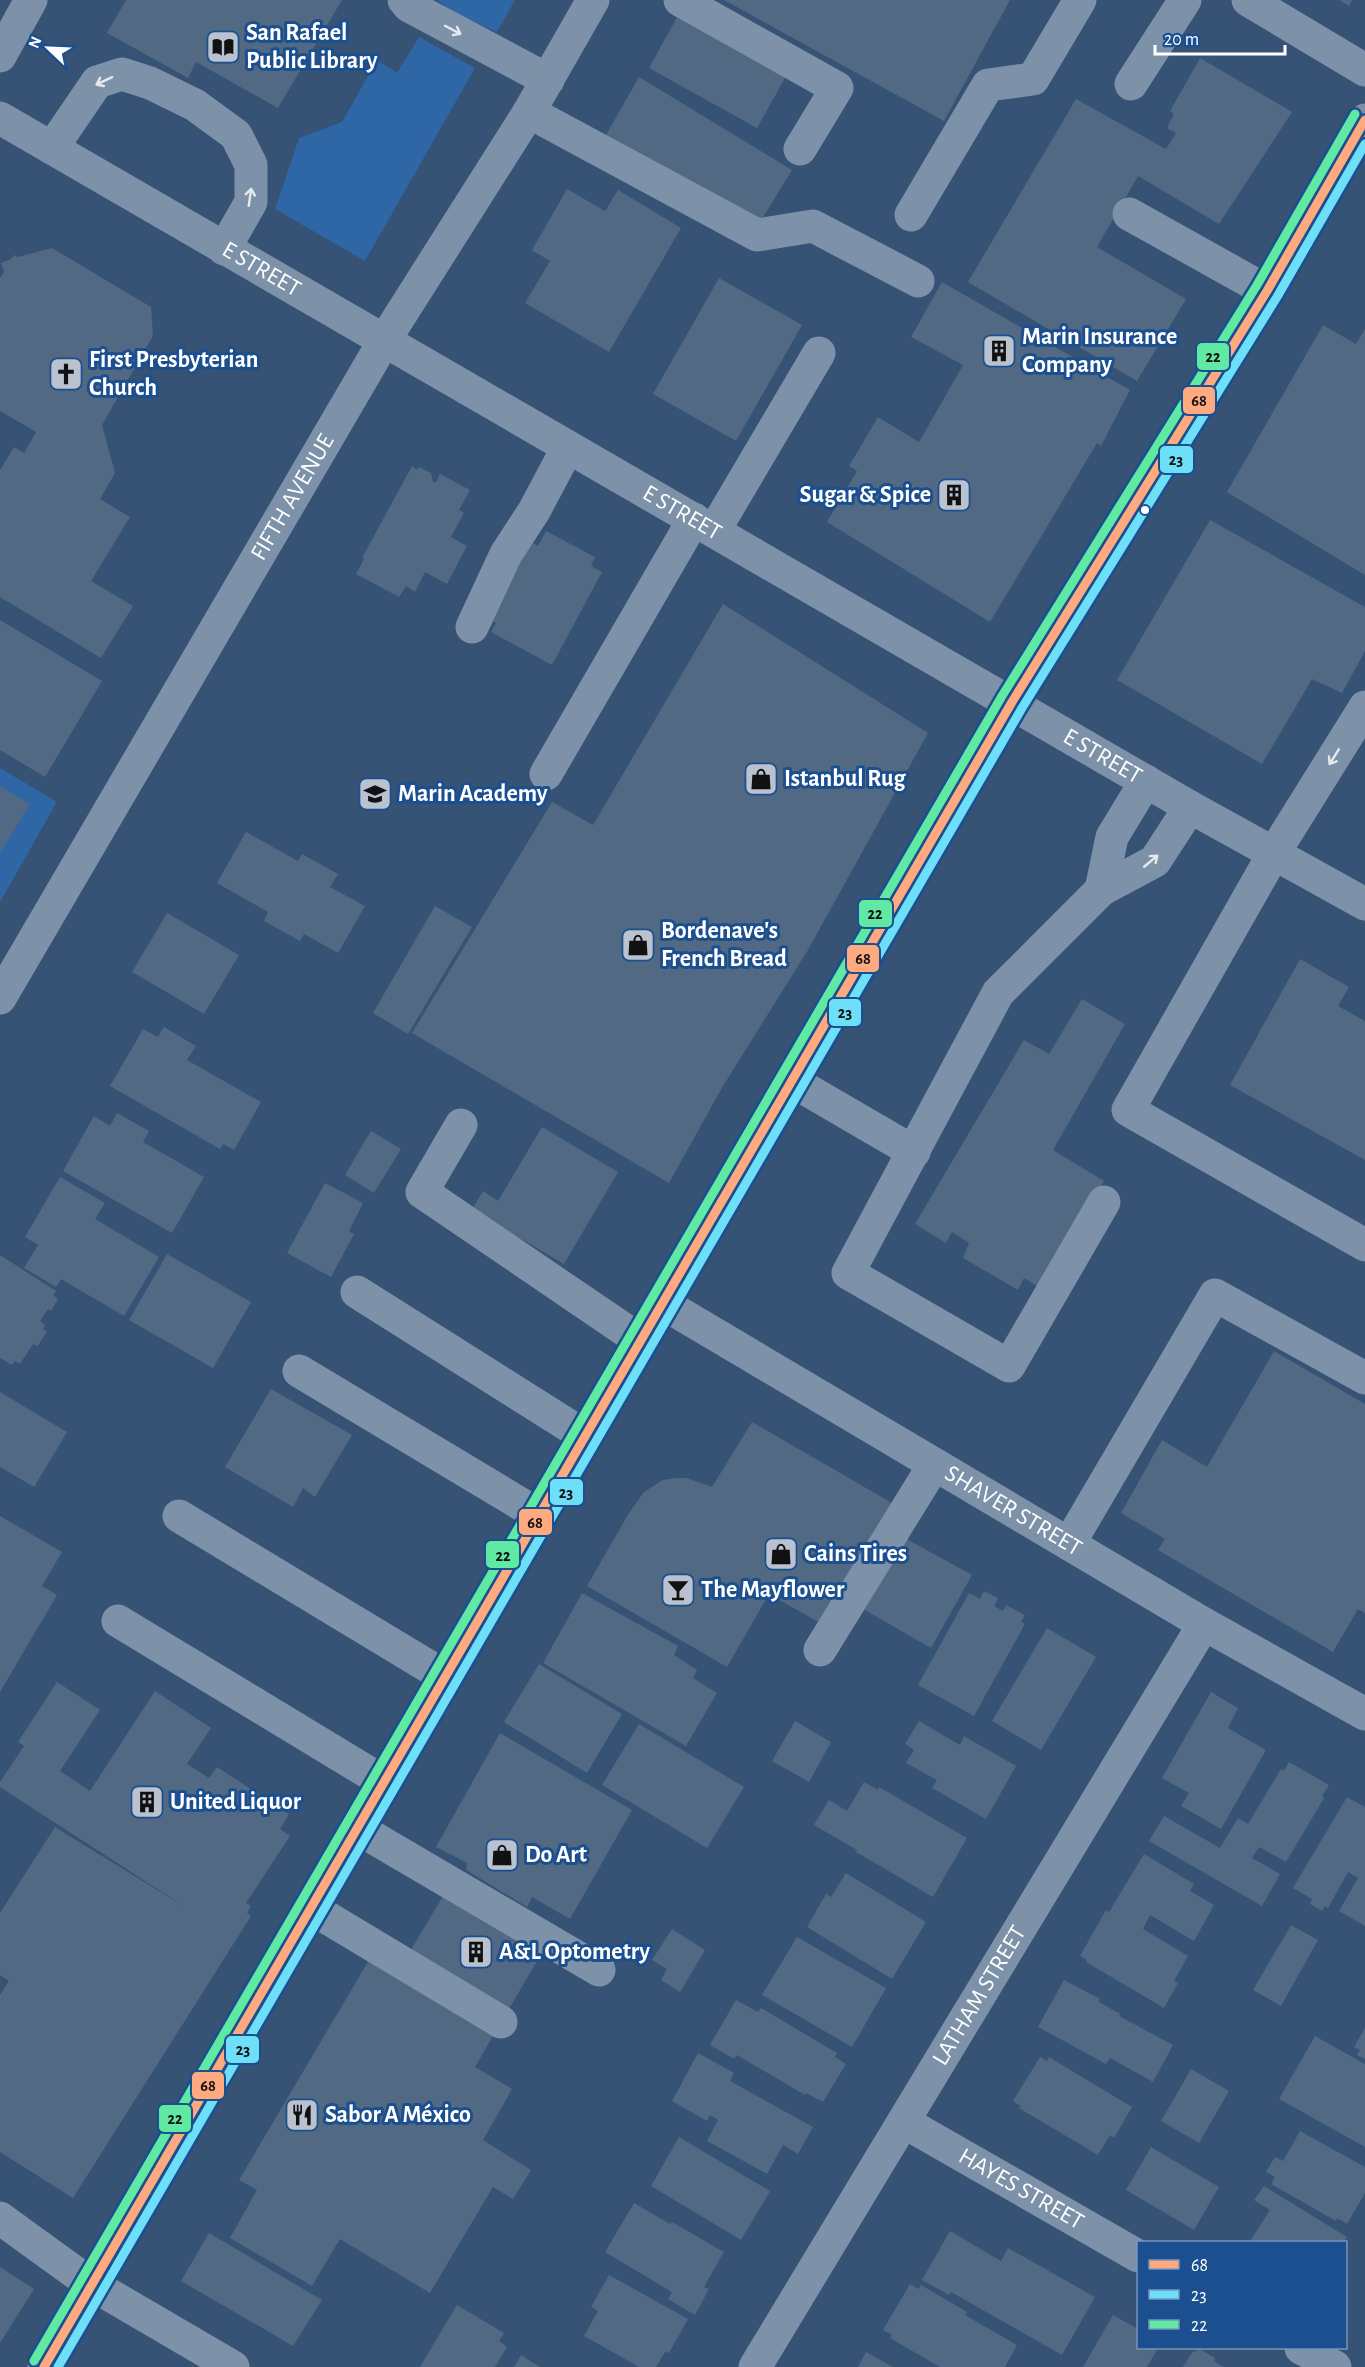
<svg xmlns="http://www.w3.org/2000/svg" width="1365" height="2367" font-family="'Alegreya Sans',sans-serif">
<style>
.green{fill:#2f66a5}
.building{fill:#526984}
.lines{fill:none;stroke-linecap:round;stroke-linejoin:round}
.minor{stroke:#7d92a8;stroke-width:33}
.major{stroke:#7d8ea7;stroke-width:33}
.bus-1-casing{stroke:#1b4f8f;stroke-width:14}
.bus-2-casing{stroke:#1b4f8f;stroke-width:14}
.bus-3-casing{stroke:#1b4f8f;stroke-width:14}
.bus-1{stroke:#ffa980;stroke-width:9}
.bus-2{stroke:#6ddff8;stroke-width:9}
.bus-3{stroke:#60e9a3;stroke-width:9}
.oneway{stroke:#e5e9ee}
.bus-dot{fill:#fff;stroke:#1b4f8f;stroke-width:2}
.labels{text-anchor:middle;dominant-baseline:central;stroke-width:6;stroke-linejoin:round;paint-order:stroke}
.poi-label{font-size:24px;font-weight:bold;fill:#fff;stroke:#1b4f8f;text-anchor:start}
.street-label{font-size:24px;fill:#fff;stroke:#1b4f8f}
.line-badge{stroke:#1b4f8f;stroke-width:2}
.pale-badge-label{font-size:16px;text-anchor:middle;font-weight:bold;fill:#111}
</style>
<rect width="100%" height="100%" fill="#365274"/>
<!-- green -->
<g class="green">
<path d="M437,0H515L497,32L458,15Z"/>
<path d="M419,37L475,68L365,261L275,209L299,138L342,122L377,60L397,73Z"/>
<path d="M0,768L57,802L0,902Z"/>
</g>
<!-- building -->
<g class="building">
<path d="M126,0H342L278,108L196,62L188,78L107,33Z"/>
<path d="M724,0H1010L944,121Z"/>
<path d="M1339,0H1352L1349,6Z"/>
<path d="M681,10L789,71L757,128L649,68Z"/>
<path d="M1200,58L1292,112L1219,224L1138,176L1097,247L1186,299L1137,381L968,282L1076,99L1166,149L1176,133L1167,128L1174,114L1170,111Z"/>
<path d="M639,77L792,170L759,224L606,135Z"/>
<path d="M567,189L605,211L618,190L681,228L609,352L525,303L550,261L532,250Z"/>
<path d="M52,248L151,307L153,336L102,425L115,473L100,499L130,517L91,581L133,606L101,658L0,597V470L14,447L24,453L36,432L0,411V278L4,272L1,263L11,259L14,255L18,257Z"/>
<path d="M719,278L802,325L736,441L653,394Z"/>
<path d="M942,282L1130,390L1101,446L1097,443L990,622L827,522L857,471L849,466L878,417L919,442L963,365L911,337Z"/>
<path d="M1323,325L1356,344L1365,329V575L1227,492Z"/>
<path d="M412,466L417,470L419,467L431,473L433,482H436L440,474L470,490L459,510L464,513L451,537L467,546L447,584L425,572L415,592L406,586L399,597L356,574L364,559L362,558Z"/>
<path d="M1210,520L1365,607V651L1342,693L1312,679L1262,764L1117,680Z"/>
<path d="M546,531L595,557L591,566L602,572L552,665L491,632L496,623L488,619L530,541L538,546Z"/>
<path d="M723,604L928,733L808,950L723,1086L669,1183L412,1033L552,802L593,825Z"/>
<path d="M0,620L102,681L45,777L0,750Z"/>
<path d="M0,786L30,804L0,853Z"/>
<path d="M246,832L298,861L302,854L338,874L330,887L365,906L338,953L304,934L300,941L264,921L268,912L217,883Z"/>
<path d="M435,906L472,927L408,1034L373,1013Z"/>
<path d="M167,913L239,955L204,1014L132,972Z"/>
<path d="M1300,959L1349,987L1338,1006L1365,1021V1160L1230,1085Z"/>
<path d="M1082,999L1125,1024L1053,1150L1104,1181L1042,1289L1024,1278L1018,1290L963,1258L969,1243L952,1232L946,1243L915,1224L1024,1040L1049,1054Z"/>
<path d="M164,1027L196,1046L187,1060L261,1102L234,1150L223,1144L220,1149L110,1086L143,1029L158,1037Z"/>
<path d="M117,1113L149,1131L143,1142L204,1177L172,1233L63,1171L94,1116L110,1126Z"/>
<path d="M542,1127L618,1172L564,1264L472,1210L483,1191L498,1201Z"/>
<path d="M371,1131L401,1149L374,1193L345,1175Z"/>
<path d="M60,1177L105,1203L95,1219L159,1257L124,1316L61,1279L56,1287L24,1268L38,1245L25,1237Z"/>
<path d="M325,1183L363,1203L349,1231L354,1234L331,1277L287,1253Z"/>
<path d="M167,1254L251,1302L213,1368L129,1320Z"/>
<path d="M0,1255L56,1291L53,1295L58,1299L51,1311L48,1309L40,1321L45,1325L43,1329L47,1331L38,1346L33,1344L20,1364L15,1361L12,1365L0,1358Z"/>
<path d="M1274,1351L1365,1404V1613L1358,1609L1333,1652L1158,1550L1165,1539L1121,1513L1162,1440L1207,1467Z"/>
<path d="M271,1389L352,1435L315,1497L303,1488L293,1507L225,1467Z"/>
<path d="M0,1392L67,1432L34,1487L0,1467Z"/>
<path d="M752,1422L892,1503L822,1624L769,1594L727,1667L587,1586L629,1513L644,1492L663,1480L676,1478H687L712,1487Z"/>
<path d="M0,1516L62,1552L42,1586L57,1595L0,1692Z"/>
<path d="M903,1537L972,1575L931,1648L863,1609Z"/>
<path d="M984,1591L998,1598L994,1606L1003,1611L1006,1605L1025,1615L1021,1622L1025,1624L974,1716L918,1685L969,1593L980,1599Z"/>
<path d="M582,1593L678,1646L674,1655L697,1670L693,1678L717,1693L686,1746L543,1663Z"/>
<path d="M1047,1628L1096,1657L1041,1750L992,1721Z"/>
<path d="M539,1664L622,1714L587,1773L504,1722Z"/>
<path d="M57,1682L100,1710L60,1771L90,1791L155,1691L211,1728L187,1764L209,1778L217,1767L289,1814L280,1829L290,1836L246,1903L251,1906L247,1913L251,1916L73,2198L0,2152V1995L9,1981L0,1975V1913L55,1827L188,1909L0,1787V1782L24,1746L18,1742Z"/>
<path d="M1211,1692L1238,1708L1228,1728L1266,1750L1221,1829L1181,1806L1189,1793L1162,1778Z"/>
<path d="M795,1721L831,1742L809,1782L772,1761Z"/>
<path d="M919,1721L960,1745L964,1736L1016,1766L986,1819L932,1788L937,1780L906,1763L914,1750L905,1744Z"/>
<path d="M639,1724L744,1787L707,1848L602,1785Z"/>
<path d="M500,1733L632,1810L570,1919L532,1897L527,1907L466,1870L467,1863L436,1847Z"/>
<path d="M1289,1762L1329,1785L1322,1796L1324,1798L1286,1862L1259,1847L1252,1858L1280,1874L1262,1906L1149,1841L1164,1816L1220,1848L1238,1818L1248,1824L1281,1769L1284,1771Z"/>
<path d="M864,1782L878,1790L879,1787L967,1838L933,1897L856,1852L857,1850L814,1825L829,1800L847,1811Z"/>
<path d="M1347,1797L1365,1807V1926L1339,1911L1358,1878L1348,1872L1328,1908L1325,1906L1322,1911L1310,1904L1312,1899L1293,1888Z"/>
<path d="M1144,1854L1194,1884L1190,1891L1214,1905L1194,1941L1150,1915L1143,1929L1188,1956L1174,1981L1178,1983L1164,2008L1086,1962L1087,1960L1080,1956L1106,1910L1109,1912Z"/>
<path d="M846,1873L926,1922L892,1979L807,1927L826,1894L831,1897Z"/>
<path d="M443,1896L541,1954L509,2009L411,1950Z"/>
<path d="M1291,1925L1318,1940L1281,2006L1253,1990Z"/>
<path d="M672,1929L705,1950L680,1992L661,1980L667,1969L652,1960Z"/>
<path d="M797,1937L886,1988L852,2047L762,1995Z"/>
<path d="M372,1955L497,2029L475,2067L512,2089L483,2140L531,2170L513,2199L493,2187L430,2293L340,2239L312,2286L230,2238L257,2190L239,2180Z"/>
<path d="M1064,1980L1100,1999L1099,2002L1120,2014L1119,2016L1173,2045L1153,2082L1110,2058L1106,2064L1038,2027Z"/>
<path d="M736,2000L758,2012L761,2008L837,2053L835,2057L846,2064L823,2102L806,2093L805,2095L737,2055L734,2059L710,2045Z"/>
<path d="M1365,2028V2059L1357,2055L1360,2050L1354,2047Z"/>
<path d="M1315,2036L1365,2064V2147L1279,2099Z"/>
<path d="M698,2053L734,2073L730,2081L813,2127L798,2154L783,2145L767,2174L707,2141L718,2120L710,2115L707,2121L672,2101Z"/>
<path d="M1040,2057L1047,2061L1049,2057L1132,2107L1114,2138L1110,2135L1098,2155L1019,2108L1021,2106L1013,2101Z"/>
<path d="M1191,2069L1229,2091L1199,2143L1161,2121Z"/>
<path d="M1300,2131L1365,2167V2193L1347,2224L1337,2218L1336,2221L1271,2184L1275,2177L1266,2172L1275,2157L1283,2161Z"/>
<path d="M679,2137L770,2191L741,2240L651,2186Z"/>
<path d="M1151,2147L1219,2187L1194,2230L1126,2190Z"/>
<path d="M1264,2186L1347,2237L1344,2242L1250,2241L1270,2210L1254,2200Z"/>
<path d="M634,2203L670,2224L672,2222L724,2252L704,2287L709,2289L695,2315L668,2299L672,2292L605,2252Z"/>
<path d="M950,2231L1001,2261L1008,2248L1095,2297L1062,2355L951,2292L949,2295L922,2280Z"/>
<path d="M209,2233L322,2300L293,2346L181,2281Z"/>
<path d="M0,2267L34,2289L0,2343Z"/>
<path d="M609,2275L688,2319L669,2353L665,2352L656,2367H639L584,2336L598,2311L591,2307Z"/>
<path d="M910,2284L919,2289L921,2285L967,2312L965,2315L1017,2345L1005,2367H940L890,2338L892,2335L883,2330Z"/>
<path d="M457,2305L504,2333L499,2341L507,2347L495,2367H420Z"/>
<path d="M1113,2315L1138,2329V2348H1158L1147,2367H1083Z"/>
<path d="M1198,2348L1215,2358L1214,2361L1224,2367H1183L1193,2351L1195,2352Z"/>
<path d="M866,2352L893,2367H858Z"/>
<path d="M521,2355L540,2367H514Z"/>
</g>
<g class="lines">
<!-- minor -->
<g class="minor">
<path d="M404,0L409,6L548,80"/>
<path d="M680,0L837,88L800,149"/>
<path d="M1248,0L1365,70"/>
<path d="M0,56L31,0"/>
<path d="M1131,84L1185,0"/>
<path d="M529,112L757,235L813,226L918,281"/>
<path id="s1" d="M0,118L1190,807L1365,904"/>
<path d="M52,148L97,82L122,74L150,83L195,105L236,135L251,165V202L224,249"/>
<path d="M1129,214L1267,291"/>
<path d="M911,215L988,85L1033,79L1080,0"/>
<path d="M714,531L819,353"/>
<path d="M472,627L506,554L534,511L568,447"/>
<path d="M1365,707L1274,853L1128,1110L1365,1245"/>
<path d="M546,774L694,519"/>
<path d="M1101,890L1112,837L1146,781"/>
<path id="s2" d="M0,998L384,341L529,112L593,0"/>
<path d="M792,1081L914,1152"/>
<path d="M461,1125L422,1192L641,1341"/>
<path d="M1104,1202L1009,1366L848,1273L998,993L1101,890L1155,861L1190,807"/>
<path d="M357,1292L585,1436"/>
<path id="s3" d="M664,1304L1204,1624L1365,1714"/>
<path d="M299,1371L539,1515"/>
<path d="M179,1516L446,1677"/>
<path d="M1069,1544L1215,1295L1365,1378"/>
<path d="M118,1621L384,1782"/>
<path d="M820,1650L934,1465"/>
<path d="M357,1828L599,1970"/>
<path d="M311,1908L501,2022"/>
<path id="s4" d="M904,2122L1138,2256"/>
<path d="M0,2218L91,2284L233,2367"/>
<path d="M1301,2348L1335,2367"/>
<path id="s5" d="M755,2367L1204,1624"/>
</g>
<!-- major -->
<path class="major" d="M44,2367L1012,702L1267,291L1365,120"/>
<defs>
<path id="bus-1" d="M44,2367L1012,702L1267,291L1365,120"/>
<path id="bus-2" d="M58,2367L1022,708L1277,297L1365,144"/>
<path id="bus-3" d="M34,2361L1002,696L1257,285L1355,114"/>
</defs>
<!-- bus-1 casing -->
<use href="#bus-1" class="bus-1-casing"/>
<!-- bus-2 casing -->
<use href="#bus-2" class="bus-2-casing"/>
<!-- bus-3 casing -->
<use href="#bus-3" class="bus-3-casing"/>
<!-- bus-1 -->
<use href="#bus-1" class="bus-1"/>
<!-- bus-2 -->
<use href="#bus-2" class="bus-2"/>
<!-- bus-3 -->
<use href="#bus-3" class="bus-3"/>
</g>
<!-- one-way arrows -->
<defs><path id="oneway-shaft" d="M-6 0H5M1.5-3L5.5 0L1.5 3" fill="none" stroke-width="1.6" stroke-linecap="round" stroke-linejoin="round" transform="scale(1.5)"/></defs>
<g class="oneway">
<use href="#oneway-shaft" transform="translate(453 30) rotate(28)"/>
<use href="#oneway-shaft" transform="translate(104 81) rotate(155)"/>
<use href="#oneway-shaft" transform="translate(250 197) rotate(-82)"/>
<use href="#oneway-shaft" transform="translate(1334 757) rotate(122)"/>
<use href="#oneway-shaft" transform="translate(1151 861) rotate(-40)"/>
</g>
<!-- icons -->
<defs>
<symbol id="library-square" viewBox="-11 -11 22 22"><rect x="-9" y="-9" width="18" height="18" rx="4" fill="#b9c2ce" stroke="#1b4f8f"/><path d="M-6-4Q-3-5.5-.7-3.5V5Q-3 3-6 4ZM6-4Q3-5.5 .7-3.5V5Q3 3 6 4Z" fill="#111"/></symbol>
<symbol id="building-square" viewBox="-11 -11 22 22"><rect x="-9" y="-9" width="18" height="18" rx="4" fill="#b9c2ce" stroke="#1b4f8f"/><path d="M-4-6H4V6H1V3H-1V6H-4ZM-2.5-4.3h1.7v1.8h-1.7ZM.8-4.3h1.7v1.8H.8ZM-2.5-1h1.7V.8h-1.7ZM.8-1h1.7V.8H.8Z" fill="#111"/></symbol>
<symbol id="church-square" viewBox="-11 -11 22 22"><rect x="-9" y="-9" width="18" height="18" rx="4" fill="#b9c2ce" stroke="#1b4f8f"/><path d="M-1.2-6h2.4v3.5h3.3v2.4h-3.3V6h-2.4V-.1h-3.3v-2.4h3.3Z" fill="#111"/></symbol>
<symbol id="shop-square" viewBox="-11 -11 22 22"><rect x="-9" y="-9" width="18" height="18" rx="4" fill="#b9c2ce" stroke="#1b4f8f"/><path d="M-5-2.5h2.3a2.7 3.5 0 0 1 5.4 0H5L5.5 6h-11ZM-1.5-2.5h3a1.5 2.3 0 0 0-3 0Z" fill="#111"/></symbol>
<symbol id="school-square" viewBox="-11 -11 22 22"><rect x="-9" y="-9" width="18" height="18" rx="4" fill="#b9c2ce" stroke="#1b4f8f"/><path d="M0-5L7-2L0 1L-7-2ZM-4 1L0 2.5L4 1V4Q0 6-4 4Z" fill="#111"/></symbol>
<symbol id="bar-square" viewBox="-11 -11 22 22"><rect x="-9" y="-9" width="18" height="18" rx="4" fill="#b9c2ce" stroke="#1b4f8f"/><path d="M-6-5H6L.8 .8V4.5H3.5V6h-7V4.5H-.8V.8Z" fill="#111"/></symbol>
<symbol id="restaurant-square" viewBox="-11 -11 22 22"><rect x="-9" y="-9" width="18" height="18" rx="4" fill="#b9c2ce" stroke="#1b4f8f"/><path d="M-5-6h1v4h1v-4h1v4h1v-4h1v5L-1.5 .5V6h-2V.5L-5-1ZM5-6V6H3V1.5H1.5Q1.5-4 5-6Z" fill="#111"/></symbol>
</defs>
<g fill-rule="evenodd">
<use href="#library-square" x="204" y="28" width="38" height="38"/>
<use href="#building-square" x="980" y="332" width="38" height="38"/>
<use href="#church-square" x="47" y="355" width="38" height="38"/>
<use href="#building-square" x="935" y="476" width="38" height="38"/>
<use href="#shop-square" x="742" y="760" width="38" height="38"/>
<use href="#school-square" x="356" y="775" width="38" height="38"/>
<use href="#shop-square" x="619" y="926" width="38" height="38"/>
<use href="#shop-square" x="762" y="1535" width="38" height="38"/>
<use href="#bar-square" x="659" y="1571" width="38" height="38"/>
<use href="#building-square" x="128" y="1783" width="38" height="38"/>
<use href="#shop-square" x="483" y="1836" width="38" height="38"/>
<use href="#building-square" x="457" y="1933" width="38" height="38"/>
<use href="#restaurant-square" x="283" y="2096" width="38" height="38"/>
</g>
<!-- markers -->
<circle class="bus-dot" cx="1145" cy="510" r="5"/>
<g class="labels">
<!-- poi labels -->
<g class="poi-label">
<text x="246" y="33">San Rafael<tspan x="246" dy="28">Public Library</tspan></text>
<text x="1022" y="337">Marin Insurance<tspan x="1022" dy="28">Company</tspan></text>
<text x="89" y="360">First Presbyterian<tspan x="89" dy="28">Church</tspan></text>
<text x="931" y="495" text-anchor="end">Sugar &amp; Spice</text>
<text x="784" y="779">Istanbul Rug</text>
<text x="398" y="794">Marin Academy</text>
<text x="661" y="931">Bordenave's<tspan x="661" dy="28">French Bread</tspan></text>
<text x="804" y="1554">Cains Tires</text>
<text x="701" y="1590">The Mayflower</text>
<text x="170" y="1802">United Liquor</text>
<text x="525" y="1855">Do Art</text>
<text x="499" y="1952">A&amp;L Optometry</text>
<text x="325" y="2115">Sabor A México</text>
</g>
<!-- street labels -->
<g class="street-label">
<text stroke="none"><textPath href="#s1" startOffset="302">E STREET</textPath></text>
<text stroke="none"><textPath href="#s2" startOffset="580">FIFTH AVENUE</textPath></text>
<text stroke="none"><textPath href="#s1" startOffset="788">E STREET</textPath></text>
<text stroke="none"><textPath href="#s1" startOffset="1274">E STREET</textPath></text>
<text stroke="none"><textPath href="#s3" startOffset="406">SHAVER STREET</textPath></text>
<text stroke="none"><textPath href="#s5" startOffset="434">LATHAM STREET</textPath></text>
<text stroke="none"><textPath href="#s4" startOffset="135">HAYES STREET</textPath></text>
</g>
</g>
<g class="line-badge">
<rect x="1196" y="342" width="34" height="29" rx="6" fill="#60e9a3"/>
<rect x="1182" y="386" width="34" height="29" rx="6" fill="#ffa980"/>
<rect x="1159" y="445" width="35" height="29" rx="6" fill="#6ddff8"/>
<rect x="858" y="899" width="35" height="29" rx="6" fill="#60e9a3"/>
<rect x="846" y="944" width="34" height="29" rx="6" fill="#ffa980"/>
<rect x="828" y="998" width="34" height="29" rx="6" fill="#6ddff8"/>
<rect x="549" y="1478" width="35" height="28" rx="6" fill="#6ddff8"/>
<rect x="518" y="1508" width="35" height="28" rx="6" fill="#ffa980"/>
<rect x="485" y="1540" width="35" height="29" rx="6" fill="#60e9a3"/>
<rect x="225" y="2035" width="35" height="29" rx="6" fill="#6ddff8"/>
<rect x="191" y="2071" width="34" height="29" rx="6" fill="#ffa980"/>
<rect x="158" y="2104" width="34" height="29" rx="6" fill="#60e9a3"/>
</g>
<g class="pale-badge-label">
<text x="1213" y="362">22</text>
<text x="1199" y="406">68</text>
<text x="1176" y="465">23</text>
<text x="875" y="919">22</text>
<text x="863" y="964">68</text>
<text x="845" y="1018">23</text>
<text x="566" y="1498">23</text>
<text x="535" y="1528">68</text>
<text x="503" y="1561">22</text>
<text x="243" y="2055">23</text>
<text x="208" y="2091">68</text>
<text x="175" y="2124">22</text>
</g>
<!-- legend -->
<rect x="1137" y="2241" width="210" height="108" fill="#1b4f8f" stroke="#7695bc" stroke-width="1.5"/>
<rect x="1149" y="2260" width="30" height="9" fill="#ffa980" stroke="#7695bc" stroke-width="1.5"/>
<text x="1191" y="2271" font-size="18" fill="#ffffff">68</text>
<rect x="1149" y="2290" width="30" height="9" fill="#6ddff8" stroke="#7695bc" stroke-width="1.5"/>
<text x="1191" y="2301" font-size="18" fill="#ffffff">23</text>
<rect x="1149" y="2320" width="30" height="9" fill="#60e9a3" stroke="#7695bc" stroke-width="1.5"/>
<text x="1191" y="2331" font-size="18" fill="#ffffff">22</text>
<!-- north arrow -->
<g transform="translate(48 48) rotate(293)" stroke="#1b4f8f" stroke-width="4.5" paint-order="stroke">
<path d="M0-4.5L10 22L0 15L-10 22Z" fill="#ffffff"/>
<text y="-9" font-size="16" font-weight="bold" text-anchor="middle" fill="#ffffff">N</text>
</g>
<!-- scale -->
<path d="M1155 45v9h130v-9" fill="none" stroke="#ffffff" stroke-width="3"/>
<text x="1164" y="45" font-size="18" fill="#ffffff" stroke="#1b4f8f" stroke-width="4.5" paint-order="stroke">20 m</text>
</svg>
